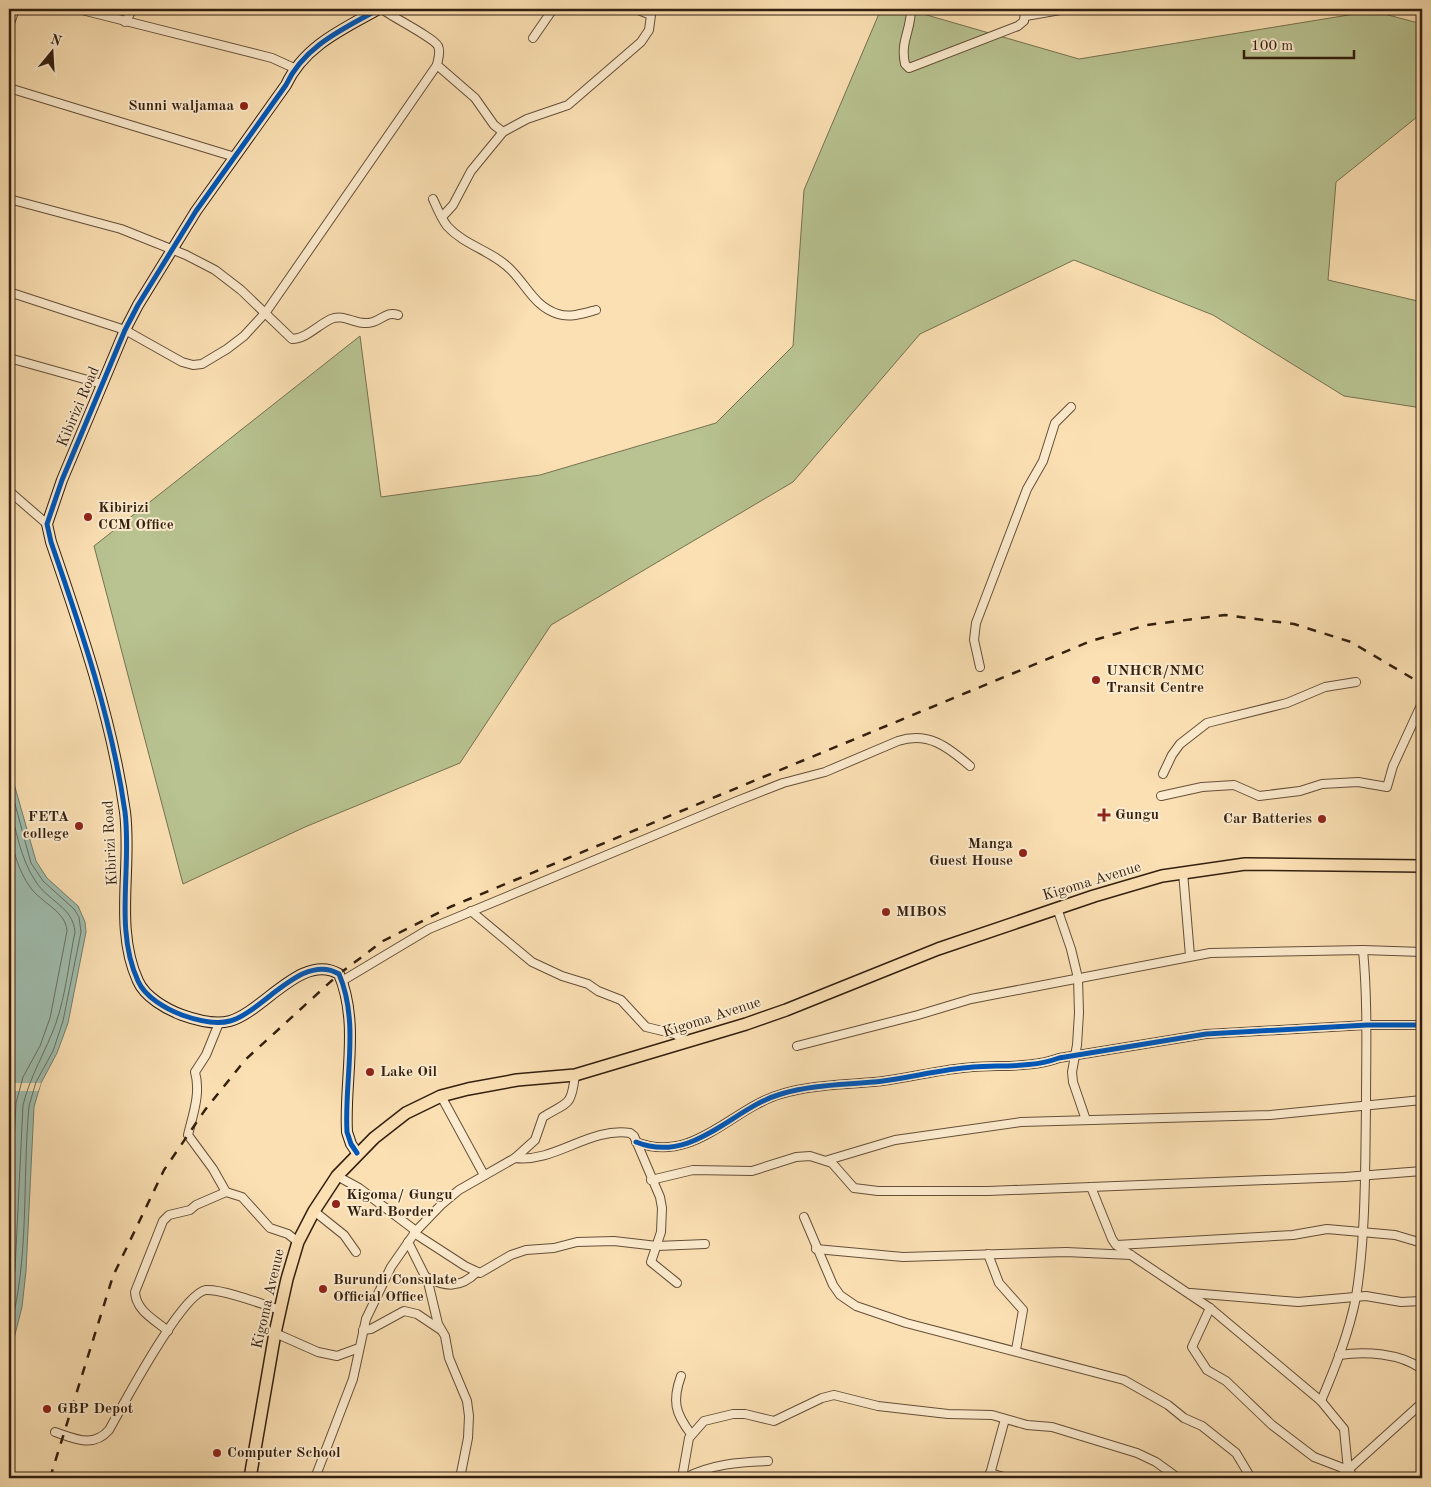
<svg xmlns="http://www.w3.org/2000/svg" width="1431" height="1487" font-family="'Old Standard TT',serif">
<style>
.green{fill:#b8c391;stroke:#767150}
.water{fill:#9fbdae;stroke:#747e6e}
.pier{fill:#fbe0b3}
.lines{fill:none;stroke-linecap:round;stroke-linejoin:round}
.shore{stroke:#696e5e;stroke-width:1}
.street-casing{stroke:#654f38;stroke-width:10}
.secondary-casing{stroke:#331f0f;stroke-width:12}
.primary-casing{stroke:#331f0f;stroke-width:14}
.street{stroke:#fcebce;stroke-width:8}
.secondary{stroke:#fcebce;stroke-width:10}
.primary{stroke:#fbe0b3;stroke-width:11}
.rail{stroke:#331f0f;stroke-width:2.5;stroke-dasharray:9 9;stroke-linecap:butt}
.cycleway-casing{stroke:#fcebce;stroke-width:8}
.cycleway{stroke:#0057b8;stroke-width:5}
.poi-dot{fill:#8f2418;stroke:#fcebce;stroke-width:2}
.labels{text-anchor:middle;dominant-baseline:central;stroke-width:4;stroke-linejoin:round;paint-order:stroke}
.poi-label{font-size:15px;font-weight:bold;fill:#331f0f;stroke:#fcebce;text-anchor:start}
.street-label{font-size:15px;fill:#331f0f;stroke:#fcebce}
</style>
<rect width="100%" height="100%" fill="#fbe0b3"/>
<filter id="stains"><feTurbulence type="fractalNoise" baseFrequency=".004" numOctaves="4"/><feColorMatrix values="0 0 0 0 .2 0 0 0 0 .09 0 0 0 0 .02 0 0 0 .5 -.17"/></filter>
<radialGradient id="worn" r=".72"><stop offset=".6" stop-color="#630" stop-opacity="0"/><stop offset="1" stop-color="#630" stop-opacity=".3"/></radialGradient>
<!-- green -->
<g class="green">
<path d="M101,9H125L121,18Z"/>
<path d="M881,9H906L1079,59L1373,11L1422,24V113L1336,182L1328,280L1422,302V408L1344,396L1213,315L1074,260L920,334L793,482L551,625L460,763L305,827L183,884L94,546L360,336L381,497L540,475L716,423L793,346L804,190Z"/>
</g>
<!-- water -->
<path class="water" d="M9,766L36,861L47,878L78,906L85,922L86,932L68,1023L57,1053L41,1083L34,1107L26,1271L22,1307L9,1358Z"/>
<!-- pier -->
<path class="pier" d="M9,1083H41L38,1091H9Z"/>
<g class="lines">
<!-- shore -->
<g class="shore">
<path d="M9,782L31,863L43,881L74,909L79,917L81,932L63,1021L53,1051L36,1082L29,1106C22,1182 30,1259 9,1333"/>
<path d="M9,802C16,830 20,858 36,882C48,901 73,907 75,932C69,961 66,994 56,1023C46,1051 30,1076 23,1105L15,1270L9,1311"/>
<path d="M9,832C14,852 18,870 30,887C41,903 66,911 67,931L50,1018L40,1046L23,1077L16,1103L9,1248"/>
</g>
<defs>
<g id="street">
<path d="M78,9L272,58L294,68"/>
<path d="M382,9C392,17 434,38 438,46C441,52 438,59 437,65L475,98L494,125L503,132"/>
<path d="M911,9C911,31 900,41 905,64L909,68L1018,26L1024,21L1025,9"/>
<path d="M1026,16L1066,9"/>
<path d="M125,22L133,9"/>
<path d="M9,26L15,9"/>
<path d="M533,38L553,9"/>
<path d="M9,88L235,157"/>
<path d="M9,199L121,229L186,255L215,270L241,290L292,339C306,339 318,325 331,319C345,313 357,327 373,322C383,319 387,311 398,315"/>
<path d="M433,199C437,208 441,218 447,226C465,246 493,251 511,270C527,286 535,307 558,314C570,318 585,313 596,310"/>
<path d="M442,217L453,205L471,171L503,132L527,119L568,105L641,42L649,30L651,15L636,9"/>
<path d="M9,292L125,330L182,362L193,365L202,364L227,349L244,336L266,312L437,65"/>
<path d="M9,358L102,384"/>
<path d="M9,491L47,524"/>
<path d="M980,667L974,640L976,623L1027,489L1043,461L1055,423L1071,407"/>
<path d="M1163,774L1172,755L1180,744L1207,723L1287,703L1325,687L1356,682"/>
<path d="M1161,796L1202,787L1234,785L1259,796L1300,791L1322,784L1358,782L1387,787L1393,766L1422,703"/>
<path d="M1183,872L1190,956"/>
<path d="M1057,908L1071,949L1078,978L1079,1013L1077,1045L1072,1072L1073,1082L1086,1120"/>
<path d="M471,911L532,962L562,976L588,984L598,991L621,1000L646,1027L675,1034L687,1042"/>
<path d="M342,981L429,929L737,801L783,783L825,772L898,741C928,731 948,747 970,766"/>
<path d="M219,1023L206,1055L195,1072C201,1093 193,1114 188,1135L213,1169L226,1192L242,1197L270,1228L288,1234L298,1242"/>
<path d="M797,1046L918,1015L971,999L1210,953L1363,950L1422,952"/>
<path d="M441,1096L484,1175"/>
<path d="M636,1142C693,1165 732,1108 781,1094C813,1084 850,1085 883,1081C913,1077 943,1069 973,1067C1002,1065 1032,1068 1059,1058L1206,1034L1367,1025H1422"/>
<path d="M515,1158C555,1163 589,1127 630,1133L634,1136L660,1197L662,1208L661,1232L651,1262L677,1283"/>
<path d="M828,1160L895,1140L1021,1122L1270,1115L1422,1100"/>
<path d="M337,1176L359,1188L416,1231"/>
<path d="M651,1180L693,1170L752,1171L796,1157L810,1156L832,1163L854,1188L878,1191H988L1345,1177L1422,1171"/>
<path d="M1091,1187L1112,1239L1116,1245L1210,1308L1321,1401L1344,1429L1348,1470"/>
<path d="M314,1211L344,1235L356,1252"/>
<path d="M804,1217L833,1285L840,1295L856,1306L906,1323L1124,1380L1168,1405L1184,1418L1202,1426L1236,1453L1251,1478"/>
<path d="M414,1233L465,1266L480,1273L511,1255L526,1250L554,1248L577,1242L614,1241L657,1246L705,1244"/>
<path d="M408,1242L428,1282L438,1324L445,1336L449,1358L467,1401L469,1416L468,1438L460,1478"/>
<path d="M1117,1245L1293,1235L1327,1229L1395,1235L1422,1243"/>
<path d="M816,1249L903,1257L1066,1252L1131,1255"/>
<path d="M988,1254L999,1283L1023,1310L1016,1350"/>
<path d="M426,1277C445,1287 460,1289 477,1272"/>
<path d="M1191,1293L1298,1302L1366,1296L1401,1302L1422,1301"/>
<path d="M1210,1308L1192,1347L1207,1370L1226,1381L1272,1425L1314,1457L1348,1470L1355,1478"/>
<path d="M363,1330L371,1329L404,1311L417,1314L441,1330"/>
<path d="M168,1331C155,1320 136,1311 135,1292L163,1221L169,1215L190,1210L196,1205L226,1192"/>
<path d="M275,1333L318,1352L337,1356L359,1348"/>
<path d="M1339,1355C1365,1351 1400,1353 1422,1369"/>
<path d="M681,1376C672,1401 675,1413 691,1434"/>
<path d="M1321,1401C1335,1368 1349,1333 1356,1297C1366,1234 1365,1169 1366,1107C1366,1054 1368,1003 1363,950"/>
<path d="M55,1432C76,1439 93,1448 109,1430C123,1405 182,1293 206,1290C223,1289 262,1304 280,1310"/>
<path d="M990,1473L1007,1478"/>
<path d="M315,1478L353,1379L366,1319L391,1267L416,1231L441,1205L459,1190L515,1158L535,1140L543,1117C568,1101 571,1108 575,1075"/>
<path d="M682,1478L689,1438L704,1421L733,1414H745L774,1421L822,1398L834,1395L878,1406L948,1414L992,1415L1027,1425L1052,1427L1137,1453L1156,1462L1178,1478"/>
<path d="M685,1478C711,1464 740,1462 768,1461"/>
<path d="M989,1478L1005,1419"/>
<path d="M1339,1478L1422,1403"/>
</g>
<path id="secondary" d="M357,1153L351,1144L347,1132C344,1081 360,1023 339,974C302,952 263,1012 230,1021C216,1025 196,1020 182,1015C166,1009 145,997 138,981C114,929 132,867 125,812C112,720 81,629 51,542L47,524L62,480L125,330L138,305L196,211L286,85C304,46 343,29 379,9"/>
<path id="primary" d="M250,1478L275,1333L287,1279L298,1242L314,1211L337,1176L374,1138L406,1113L441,1096L468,1089L517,1080L575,1075L746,1024L786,1010L938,949L1094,896L1162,876L1245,864L1422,866"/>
</defs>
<!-- street casing -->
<use href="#street" class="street-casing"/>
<!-- secondary casing -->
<use href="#secondary" class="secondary-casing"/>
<!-- primary casing -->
<use href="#primary" class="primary-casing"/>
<!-- street -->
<use href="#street" class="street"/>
<!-- secondary -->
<use href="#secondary" class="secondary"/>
<!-- primary -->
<use href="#primary" class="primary"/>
<!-- rail -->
<path class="rail" d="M50,1478L113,1276L164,1170L205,1110L245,1060L339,974L383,941L450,907L1091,641L1147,625L1225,615L1294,624L1351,642L1422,684"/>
<defs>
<g id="cycleway">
<path d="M636,1142C693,1165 732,1108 781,1094C813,1084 850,1085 883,1081C913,1077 943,1069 973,1067C1002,1065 1032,1068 1059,1058L1206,1034L1367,1025H1422"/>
<path d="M357,1153L351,1144L347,1132C344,1081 360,1023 339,974C302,952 263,1012 230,1021C216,1025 196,1020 182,1015C166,1009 145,997 138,981C114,929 132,867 125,812C112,720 81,629 51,542L47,524L62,480L125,330L138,305L196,211L286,85C304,46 343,29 379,9"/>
</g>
</defs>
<!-- cycleway casing -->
<use href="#cycleway" class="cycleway-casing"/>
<!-- cycleway -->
<use href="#cycleway" class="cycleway"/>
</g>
<!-- markers -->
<g class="poi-dot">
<circle cx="244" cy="106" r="5"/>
<circle cx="88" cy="517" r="5"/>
<circle cx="1096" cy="680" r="5"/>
<path d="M1101.5 807.5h5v5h5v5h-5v5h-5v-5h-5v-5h5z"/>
<circle cx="1322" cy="819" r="5"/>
<circle cx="79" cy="826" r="5"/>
<circle cx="1023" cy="853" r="5"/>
<circle cx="886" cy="912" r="5"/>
<circle cx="370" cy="1072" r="5"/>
<circle cx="336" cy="1204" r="5"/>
<circle cx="323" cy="1289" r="5"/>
<circle cx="47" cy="1409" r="5"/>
<circle cx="217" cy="1453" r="5"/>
</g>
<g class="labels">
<!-- poi labels -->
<g class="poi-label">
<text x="234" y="106" text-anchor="end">Sunni waljamaa</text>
<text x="98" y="508">Kibirizi<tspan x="98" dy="17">CCM Office</tspan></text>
<text x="1106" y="671">UNHCR/NMC<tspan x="1106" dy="17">Transit Centre</tspan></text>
<text x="1115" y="815">Gungu</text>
<text x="69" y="817" text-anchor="end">FETA<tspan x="69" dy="17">college</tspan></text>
<text x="1312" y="819" text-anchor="end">Car Batteries</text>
<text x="1013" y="844" text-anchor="end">Manga<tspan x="1013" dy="17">Guest House</tspan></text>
<text x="896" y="912">MIBOS</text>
<text x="380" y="1072">Lake Oil</text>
<text x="346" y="1195">Kigoma/ Gungu<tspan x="346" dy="17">Ward Border</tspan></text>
<text x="333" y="1280">Burundi Consulate<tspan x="333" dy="17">Official Office</tspan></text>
<text x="57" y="1409">GBP Depot</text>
<text x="227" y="1453">Computer School</text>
</g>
<!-- street labels -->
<g class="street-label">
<text transform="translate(79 407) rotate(-67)">Kibirizi Road</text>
<text transform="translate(111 843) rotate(-93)">Kibirizi Road</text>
<text transform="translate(1092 882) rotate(-17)">Kigoma Avenue</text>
<text transform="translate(712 1018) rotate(-18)">Kigoma Avenue</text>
<text transform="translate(269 1299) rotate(-77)">Kigoma Avenue</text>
</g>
</g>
<!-- margin -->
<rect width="1431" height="1487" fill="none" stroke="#fbe0b3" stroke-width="30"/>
<rect x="10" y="10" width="1411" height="1467" fill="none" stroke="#331f0f" stroke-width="2.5"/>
<rect x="15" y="15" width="1401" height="1457" fill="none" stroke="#331f0f"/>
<!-- north arrow -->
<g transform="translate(52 52) rotate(18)" stroke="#fcebce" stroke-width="4" paint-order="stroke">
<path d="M0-4L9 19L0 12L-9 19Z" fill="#331f0f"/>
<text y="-8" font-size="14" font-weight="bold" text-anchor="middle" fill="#331f0f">N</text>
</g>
<!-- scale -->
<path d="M1244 50v8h110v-8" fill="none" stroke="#331f0f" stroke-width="2.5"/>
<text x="1251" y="50" font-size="15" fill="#331f0f" stroke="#fcebce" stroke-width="4" paint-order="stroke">100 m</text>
<rect width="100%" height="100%" filter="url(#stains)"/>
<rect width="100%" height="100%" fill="url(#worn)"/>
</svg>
